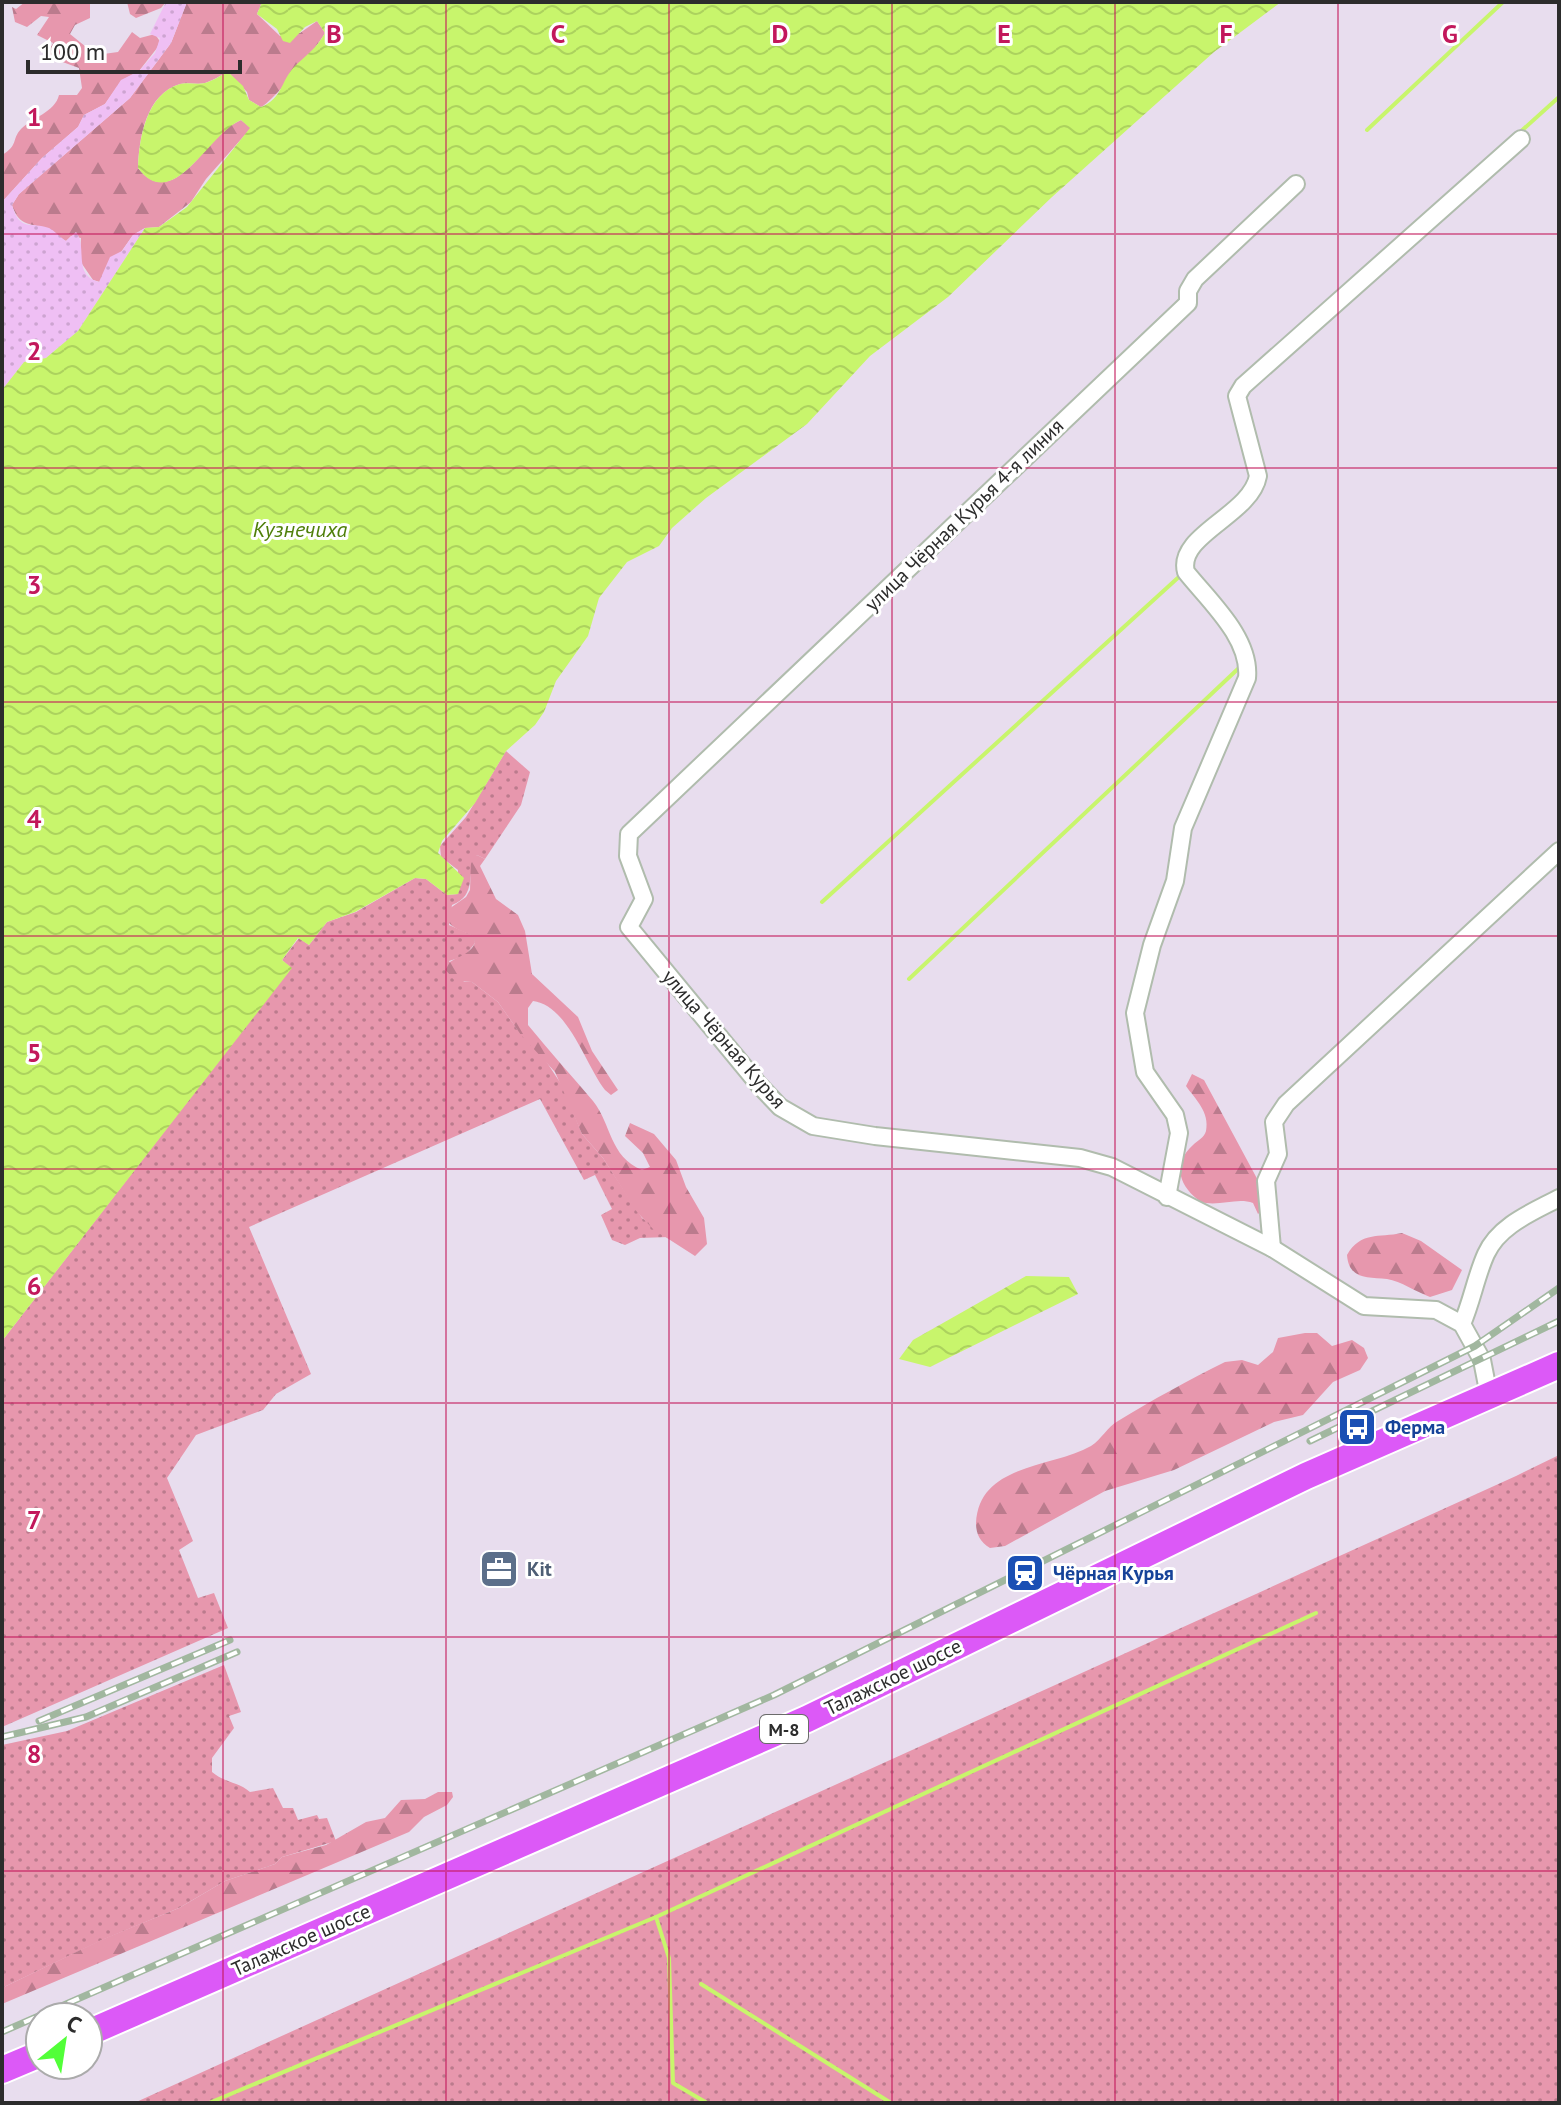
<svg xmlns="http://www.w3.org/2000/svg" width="1561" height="2105" font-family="'PT Sans',sans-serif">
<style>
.grass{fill:url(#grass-dots)}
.forest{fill:url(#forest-firs)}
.sand{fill:url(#sand-dots)}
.water{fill:url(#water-waves)}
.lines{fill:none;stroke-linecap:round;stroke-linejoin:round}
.stream{stroke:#c8f56c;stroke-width:4}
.minor-casing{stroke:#b0bcad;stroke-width:20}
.primary-casing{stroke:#fff;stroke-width:30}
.minor{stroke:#fff;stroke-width:16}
.primary{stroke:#dc59f7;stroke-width:26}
.rail-casing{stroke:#a1b79f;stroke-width:7}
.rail{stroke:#fff;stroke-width:4;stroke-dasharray:12;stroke-linecap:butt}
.grid{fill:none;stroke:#c2185b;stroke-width:2;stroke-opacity:0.55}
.labels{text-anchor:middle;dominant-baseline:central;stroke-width:6;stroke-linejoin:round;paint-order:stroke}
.shield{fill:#fff;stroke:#6b6b6b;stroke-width:2}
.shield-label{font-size:18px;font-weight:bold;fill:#2c2c2c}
.street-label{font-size:20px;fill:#2c2c2c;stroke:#fff}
.transit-label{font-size:20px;font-weight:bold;fill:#164399;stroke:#fff;text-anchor:start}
.service-label{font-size:20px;font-weight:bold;fill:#4e5e75;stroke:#fff;text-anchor:start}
.water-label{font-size:22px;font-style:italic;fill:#4f7f0a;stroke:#fff}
.grid-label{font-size:26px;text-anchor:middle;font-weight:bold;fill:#c2185b;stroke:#fff;stroke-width:6;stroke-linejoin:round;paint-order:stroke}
</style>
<defs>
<pattern id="grass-dots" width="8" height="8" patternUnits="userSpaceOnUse" patternTransform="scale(2)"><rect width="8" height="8" fill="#e797ad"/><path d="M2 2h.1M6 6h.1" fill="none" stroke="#bb7b8d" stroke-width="1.8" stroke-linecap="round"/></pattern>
<pattern id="forest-firs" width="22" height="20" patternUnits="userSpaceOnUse" patternTransform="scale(2)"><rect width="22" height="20" fill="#e797ad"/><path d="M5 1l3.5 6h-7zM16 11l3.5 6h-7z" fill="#bb7b8d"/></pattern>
<pattern id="sand-dots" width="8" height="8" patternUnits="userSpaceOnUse" patternTransform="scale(2)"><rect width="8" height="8" fill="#efbff4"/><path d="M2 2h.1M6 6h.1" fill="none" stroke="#cda4d1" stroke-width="1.8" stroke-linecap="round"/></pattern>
<pattern id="water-waves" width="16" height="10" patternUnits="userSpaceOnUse" patternTransform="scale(2)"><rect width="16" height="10" fill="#c8f56c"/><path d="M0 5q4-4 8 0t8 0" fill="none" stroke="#acd25e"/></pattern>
</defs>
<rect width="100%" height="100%" fill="#e8ddee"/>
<!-- grass -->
<g class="grass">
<path d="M506,751L530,772L521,805L485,859L477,855C465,874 478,895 452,905L449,925L474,936L475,943L465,956L449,961L464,982H472L498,1002L517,1029L544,1058L563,1087L582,1134L603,1158L642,1218L669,1237L640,1238L625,1245L612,1240L601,1215L612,1209L595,1175L584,1180L540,1099L249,1227L311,1374L276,1394L263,1410L196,1435L167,1478L193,1541L179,1550L198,1598L214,1593L228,1628L2,1727V1341L291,968L282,960L299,938L309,945L327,922L356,912L415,878L426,879L447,895L458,894V870L441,857L440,846L466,817Z"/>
<path d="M1559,1455V2103H134L1516,1476Z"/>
<path d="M224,1665L241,1712L229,1716L234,1728L212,1758V1772C225,1783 239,1782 250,1792L273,1788L283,1808H293L298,1820L317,1815L319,1819L327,1818L336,1841L282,1857L275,1864L225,1881L179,1908L102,1940L2,1988V1745L67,1731Z"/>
</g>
<!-- forest -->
<g class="forest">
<path d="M25,2H90V18L75,25L70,34L96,55L118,52L132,32L140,38L155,34L161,43L139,71L121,81L105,104L84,115L78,127L42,158L2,202V155C19,145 11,140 21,129C32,118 55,112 59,95H77L82,88L79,68L46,56L53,43L37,35L49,17L41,16L27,27L15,22L12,7L16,9Z"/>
<path d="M127,2H166L161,8L136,18L130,14Z"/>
<path d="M187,2H262L257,14L280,36L300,33L317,21L325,33C318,46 272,103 261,107L249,100L247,92L228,72C221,75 212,81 205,83C197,85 188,82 180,84C146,94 139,138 138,168C166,205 197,160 215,138C222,129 232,125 241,120L251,128L206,179L191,202L159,227L145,228L133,235L100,282L93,280L80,261L81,238L71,236L66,241C60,238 55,232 49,230C32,222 19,228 12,205L19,194L130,98L171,43Z"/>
<path d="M477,855L485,859L480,866L496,899L518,915L525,931L532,974L578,1017L592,1051L618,1090L611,1095L605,1090C586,1066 568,1005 533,1001L528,1008V1025C549,1051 572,1076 593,1101C612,1125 609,1156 642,1170L650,1167L643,1153L625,1136L630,1123L654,1134L676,1160L686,1187L704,1218L707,1244L695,1256L653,1229L637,1212L603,1158L582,1134L555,1072L521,1035L498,1002L472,982L455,981L444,968C452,956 468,958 475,943L473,936C461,930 444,927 446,911L466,897L470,890L471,860Z"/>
<path d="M1192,1074L1204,1080L1261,1186L1263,1209L1258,1214L1253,1203C1237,1197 1219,1207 1201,1202C1180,1187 1171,1165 1193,1145C1198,1140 1204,1138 1206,1131C1210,1112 1195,1099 1186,1086Z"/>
<path d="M1402,1233L1421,1241L1462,1270L1452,1290L1430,1297C1416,1292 1401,1281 1387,1279C1368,1277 1349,1280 1347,1255C1361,1231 1378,1238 1402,1233Z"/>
<path d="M1305,1333H1317L1332,1346L1352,1340L1364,1348L1368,1358L1360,1370L1333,1382L1303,1415L1274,1422L1174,1470L1105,1491L1005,1546L990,1548C980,1542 976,1534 976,1523C979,1463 1053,1468 1091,1446C1102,1439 1107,1427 1118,1421C1152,1400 1189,1380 1225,1362L1242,1360L1258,1365L1273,1352L1278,1338Z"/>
<path d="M438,1792H452L453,1797L447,1805L424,1817L409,1832L2,2004V1988L101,1940L179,1908L225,1881L275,1864L282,1857L326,1845L366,1822L385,1818L401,1800L425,1799Z"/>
</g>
<!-- sand -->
<path class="sand" d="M166,2H187L171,43L130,98L19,194L12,205C20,233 31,221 49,228C55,231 60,237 66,241L76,232C88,247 72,275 99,282L110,257L122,251L133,235L145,228L78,331L46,358L24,362L2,390V202L42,158L78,127L84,115L105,104L121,80L139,71L155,53L160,38L150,34Z"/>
<!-- water -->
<g class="water">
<path d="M262,2H1281L1214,52L1052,197L948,297L870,356L807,424L706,498L672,528L659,546L627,562L599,598L588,636L556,681L544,712L535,725L506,751L475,803L442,841L438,853L464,878L458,894L447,895L426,879L415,878L355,912L327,922L309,945L298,938L282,960L292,968L2,1341V390L24,362L46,358L78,331L145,228L159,227L187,207L250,128L241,120C208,134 173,215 138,168C139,139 146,94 180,84C188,82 197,85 205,83C213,81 221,75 228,72L243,86L249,100L261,107C282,99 281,81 294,67C306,55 316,49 325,33L317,21L305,27L290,43L283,41L277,29L257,14Z"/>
<path d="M1026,1276L1069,1277L1078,1294L930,1367L899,1359L913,1340Z"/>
</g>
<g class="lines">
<!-- stream -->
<g class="stream">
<path d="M1367,130L1503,2"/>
<path d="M1518,134L1559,97"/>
<path d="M822,902L1181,575"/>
<path d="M909,979L1241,666"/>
<path d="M656,1917L669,1958L673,2083L707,2103"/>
<path d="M701,1984L891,2103"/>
<path d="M209,2103L656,1917L1316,1613"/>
</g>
<defs>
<g id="minor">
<path d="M1296,184L1195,279L1188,291V303L629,834L628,856L644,899L629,927L759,1085L780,1107L813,1126L875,1136L1080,1158L1112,1167L1272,1248L1364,1306L1436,1310L1462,1324L1482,1360L1489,1396"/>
<path d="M1167,1197L1179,1133L1175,1115L1145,1072L1135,1013L1152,945L1175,881L1183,828L1247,678C1251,638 1209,601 1186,572C1176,535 1251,515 1258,476L1237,396L1243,386L1521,139"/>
<path d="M1272,1248L1266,1181L1278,1154L1274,1122L1286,1104L1559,851"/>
<path d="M1462,1324C1472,1301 1476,1276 1486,1254C1499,1225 1533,1212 1559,1198"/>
</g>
<g id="primary">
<path d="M88,2033L807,1719L1306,1476L1559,1365"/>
<path d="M2,2070L40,2054"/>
</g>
</defs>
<!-- minor casing -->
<use href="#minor" class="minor-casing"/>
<!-- primary casing -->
<use href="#primary" class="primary-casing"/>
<!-- minor -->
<use href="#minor" class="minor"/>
<!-- primary -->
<use href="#primary" class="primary"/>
<defs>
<g id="rail">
<path d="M1310,1441L1559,1321"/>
<path d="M39,1721L230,1640"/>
<path d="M2,1737L86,1717L237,1652"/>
<path d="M2,2032L774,1695L1475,1346L1559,1288"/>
</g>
</defs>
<!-- rail casing -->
<use href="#rail" class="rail-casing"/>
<!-- rail -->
<use href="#rail" class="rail"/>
</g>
<!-- grid -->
<path class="grid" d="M223,2V2103M446,2V2103M669,2V2103M892,2V2103M1115,2V2103M1338,2V2103M2,234H1559M2,468H1559M2,702H1559M2,936H1559M2,1169H1559M2,1403H1559M2,1637H1559M2,1871H1559"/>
<!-- icons -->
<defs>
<symbol id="bus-square" viewBox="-11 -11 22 22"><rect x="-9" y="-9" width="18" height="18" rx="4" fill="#1a4fb4" stroke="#fff"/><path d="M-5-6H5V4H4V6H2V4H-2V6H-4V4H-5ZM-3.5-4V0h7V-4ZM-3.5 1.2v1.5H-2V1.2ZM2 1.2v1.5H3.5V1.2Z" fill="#fff"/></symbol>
<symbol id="office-square" viewBox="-11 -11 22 22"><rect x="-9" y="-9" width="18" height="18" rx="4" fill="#5c6f8a" stroke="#fff"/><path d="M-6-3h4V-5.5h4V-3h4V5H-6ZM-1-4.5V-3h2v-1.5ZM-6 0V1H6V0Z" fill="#fff"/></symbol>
<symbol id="station-square" viewBox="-11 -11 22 22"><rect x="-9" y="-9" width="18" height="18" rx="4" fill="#1a4fb4" stroke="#fff"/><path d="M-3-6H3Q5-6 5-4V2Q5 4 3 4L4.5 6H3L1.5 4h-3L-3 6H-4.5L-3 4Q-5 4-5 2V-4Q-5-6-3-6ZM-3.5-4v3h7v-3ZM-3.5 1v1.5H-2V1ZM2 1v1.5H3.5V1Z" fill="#fff"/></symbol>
</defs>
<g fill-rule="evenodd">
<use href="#bus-square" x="1335" y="1405" width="44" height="44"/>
<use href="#office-square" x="477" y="1547" width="44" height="44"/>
<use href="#station-square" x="1003" y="1551" width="44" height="44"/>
</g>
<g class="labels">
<!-- shield labels -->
<rect class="shield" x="760" y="1715" width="48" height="28" rx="6"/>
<g class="shield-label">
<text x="784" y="1729">М-8</text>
</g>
<!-- street labels -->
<g class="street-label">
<text transform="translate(964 515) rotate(-44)">улица Чёрная Курья 4-я линия</text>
<text transform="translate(724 1039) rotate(49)">улица Чёрная Курья</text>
<text transform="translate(893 1677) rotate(-26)">Талажское шоссе</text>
<text transform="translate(301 1940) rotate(-24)">Талажское шоссе</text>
</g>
<!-- transit labels -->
<g class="transit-label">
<text x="1385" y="1427">Ферма</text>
<text x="1053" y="1573">Чёрная Курья</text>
</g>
<!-- service labels -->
<g class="service-label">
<text x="527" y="1569">Kit</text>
</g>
<!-- water labels -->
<g class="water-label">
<text x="300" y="529">Кузнечиха</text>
</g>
</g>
<g class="grid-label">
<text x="334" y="43">B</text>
<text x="558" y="43">C</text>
<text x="780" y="43">D</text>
<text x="1004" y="43">E</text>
<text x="1226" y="43">F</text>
<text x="1450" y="43">G</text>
<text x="34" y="126">1</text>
<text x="34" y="360">2</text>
<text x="34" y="594">3</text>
<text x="34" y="828">4</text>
<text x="34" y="1062">5</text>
<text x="34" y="1295">6</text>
<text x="34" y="1529">7</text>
<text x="34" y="1763">8</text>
</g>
<!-- border -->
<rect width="1561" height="2105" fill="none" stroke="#2c2c2c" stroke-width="8"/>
<!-- north arrow -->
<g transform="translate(64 2041) rotate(30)"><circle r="38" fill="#ffffff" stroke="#ababab" stroke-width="2"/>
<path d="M0-6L14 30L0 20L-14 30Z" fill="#52ff39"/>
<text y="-12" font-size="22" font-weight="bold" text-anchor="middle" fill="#2c2c2c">С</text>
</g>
<!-- scale -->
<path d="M28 60v12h212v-12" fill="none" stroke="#2c2c2c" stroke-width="4"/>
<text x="40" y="60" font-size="24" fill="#2c2c2c" stroke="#ffffff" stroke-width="6" paint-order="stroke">100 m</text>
</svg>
